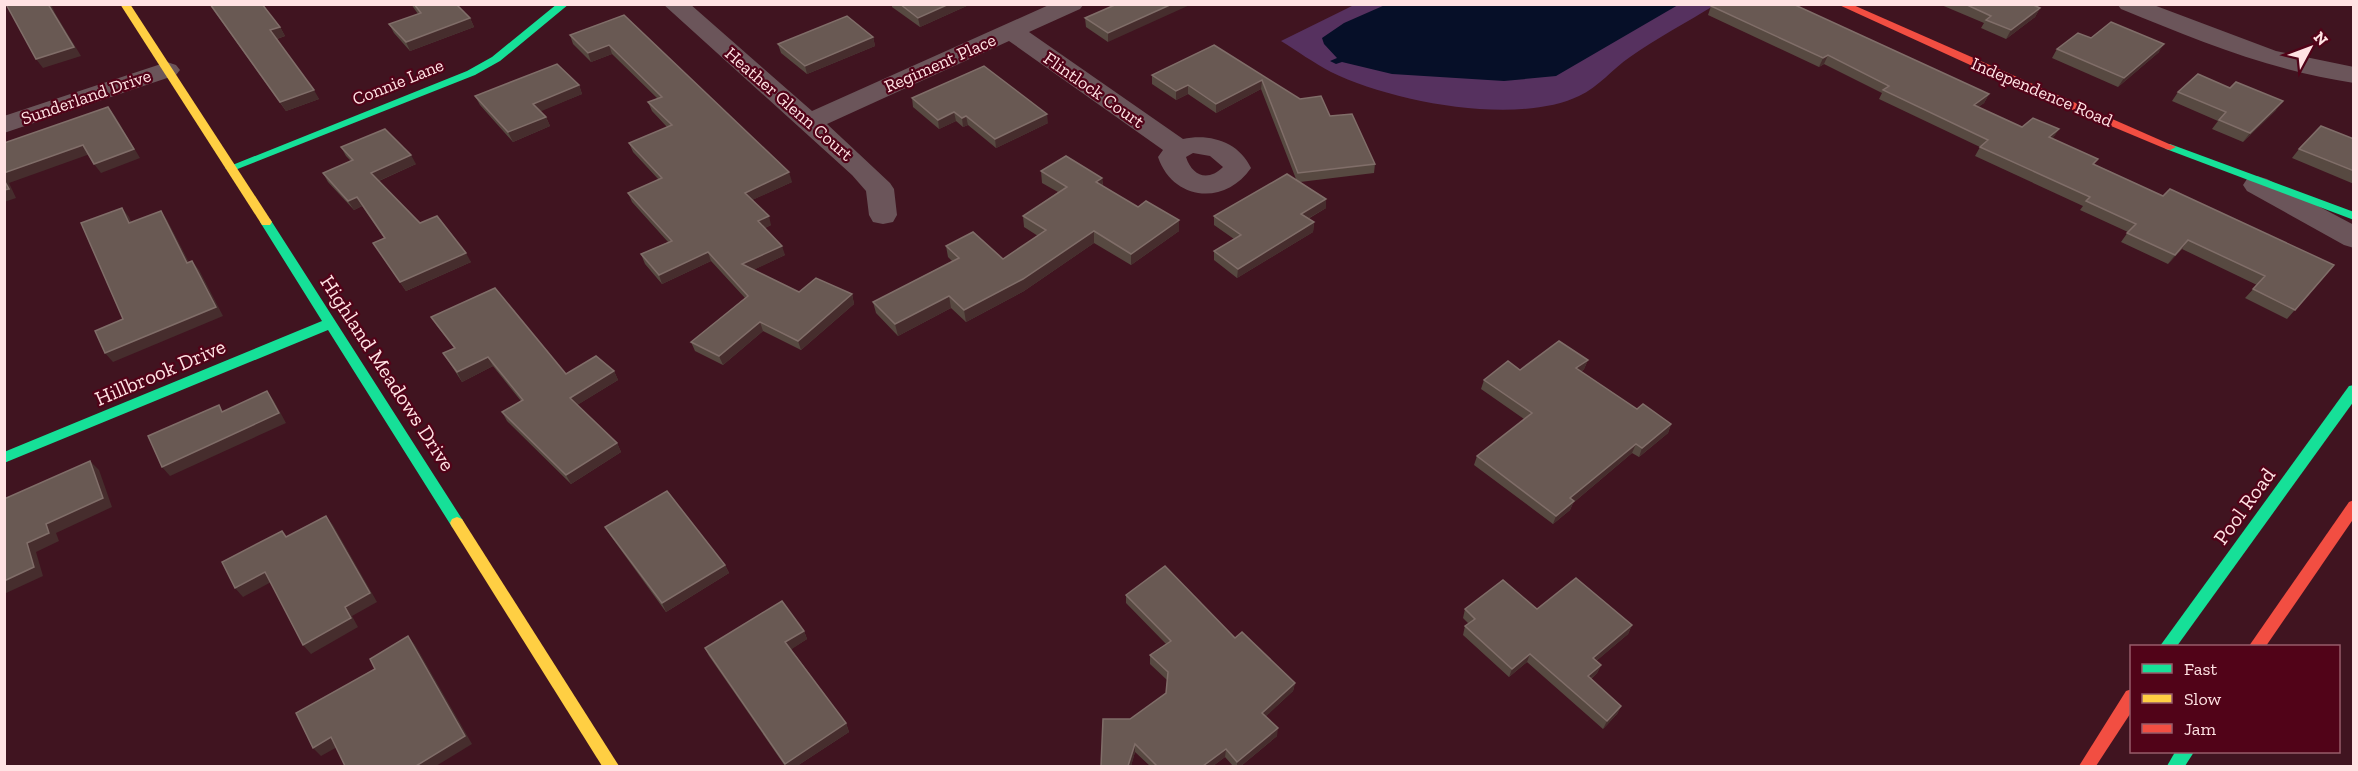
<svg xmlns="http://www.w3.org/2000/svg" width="2358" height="771" font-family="'Zilla Slab',serif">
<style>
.green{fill:#56315f}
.water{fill:#060f28}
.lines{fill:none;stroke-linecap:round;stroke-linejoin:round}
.street{fill:#6b555a;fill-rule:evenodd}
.fast{fill:#16e098;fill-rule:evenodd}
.slow{fill:#ffcf43;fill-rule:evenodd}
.jam{fill:#f24e42;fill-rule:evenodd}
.wall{fill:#574941}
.shaded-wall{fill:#462d2d}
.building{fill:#695953;stroke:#806e69;stroke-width:1.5}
.labels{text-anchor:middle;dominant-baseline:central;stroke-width:4.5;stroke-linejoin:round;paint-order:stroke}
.far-street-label{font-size:18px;fill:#ffe2e3;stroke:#510318}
.street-label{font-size:21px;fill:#ffe2e3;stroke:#510318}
</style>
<rect width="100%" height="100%" fill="#401420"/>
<!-- green -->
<path class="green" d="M1354,5H1715C1687,22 1657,38 1630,57C1612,69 1599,87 1579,96C1516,126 1392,102 1331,72C1314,63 1297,51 1281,41Z"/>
<!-- water -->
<path class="water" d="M1385,5V4L1678,5L1556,76L1504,81L1392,74L1342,62L1336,64L1330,61L1337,58L1324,44L1322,38L1344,23Z"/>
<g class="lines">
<!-- street -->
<g class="street">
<path d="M663,4H690L812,111L1051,4H1084L1080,9L1029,32L1183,139C1210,133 1239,142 1251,168C1225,206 1173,201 1158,157L1163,150L1009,41L827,124L890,183L894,189L897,215L893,222L883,224L873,222L869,215L866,191L852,175ZM1193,153L1210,156L1223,167C1208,182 1192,176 1186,157Z"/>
<path d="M2117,4H2151L2276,51L2354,67V83C2271,71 2197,40 2121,9Z"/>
<path d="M167,62L176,65L180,70L176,75L4,133V116Z"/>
<path d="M2257,176L2267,179L2354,225V248L2344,245L2247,191L2243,185L2247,179Z"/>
</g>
<!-- fast -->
<g class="fast">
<path d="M557,4H569L500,61L475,75L235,170L231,172L225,168L467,71L492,57Z"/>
<path d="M2170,144L2354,212V220L2166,149L2164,147Z"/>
<path d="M266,218L270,219L462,519L464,523L462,527L457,529L452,527L328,330L4,463V452L322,321L260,222Z"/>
<path d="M2354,385V401L2177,646H2160L2349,386Z"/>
<path d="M2175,752H2194L2185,766H2167Z"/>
</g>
<!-- slow -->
<g class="slow">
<path d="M120,4H130L272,222L270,225H262Z"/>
<path d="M457,517L462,519L619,766H602L452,527L450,523L452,519Z"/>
</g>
<!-- jam -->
<g class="jam">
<path d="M1837,4H1851L2176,147L2170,150L2166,149L2027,91Z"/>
<path d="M2354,500V518L2266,646H2249L2349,502Z"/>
<path d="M2132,689V711L2096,766H2079L2126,691Z"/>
</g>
</g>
<!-- wall -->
<g class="wall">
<path d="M209,4H262L280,27L285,36L277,39L319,99L286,111Z"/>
<path d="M411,4H456L470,18L474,27L410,51L394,33L389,24L418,14Z"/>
<path d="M892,4H971L920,27L892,7Z"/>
<path d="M1117,4L1108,42L1086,27L1085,18Z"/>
<path d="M1939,4H2031L2040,8L2035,17L2006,39L1981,28L1984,23Z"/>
<path d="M1711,6L1989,94L1984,103L1978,107L2022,127L2059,129L2052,139L2098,159L2094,164L2163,196L2334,265L2287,319L2245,298L2257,285L2182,249L2168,264L2121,242L2128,232L2080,210L2083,206L1975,156L1980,147L1879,99L1882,93L1824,64L1819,67L1708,15Z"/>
<path d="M624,15L792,182L752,200L771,225L765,228L785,255L753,270L799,292L852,294L854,304L801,350L763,331L723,365L695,351L691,342L745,298L711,261L662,284L645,264L641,254L668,242L632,202L628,193L659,180L633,152L629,143L667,127L652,111L648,102L658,99L612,54L591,62L573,44L570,35Z"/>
<path d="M873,37L875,46L807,74L781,53L778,44Z"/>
<path d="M2091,38L2159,52L2118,87L2052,58L2057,49Z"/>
<path d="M1214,45L1300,99L1330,116L1375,164L1374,173L1300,182L1326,199V208L1308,219L1314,222L1313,232L1237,278L1214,260V251L1234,239L1214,225V216L1296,179L1261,89L1216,113L1188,94L1176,100L1152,84V75Z"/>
<path d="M579,85L582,94L540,111L546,117L550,126L513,142L480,105L475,96Z"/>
<path d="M2178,92L2276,110L2243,142L2212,129L2218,121L2172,101Z"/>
<path d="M912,98L1048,123L996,148L968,125L963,127L956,121L939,129L913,107Z"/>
<path d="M2354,139V184L2292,158L2299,149Z"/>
<path d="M341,147L416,164L379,181L420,223L471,262L406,291L373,243L384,238L362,206L354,210L328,182L323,173L351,161L346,156Z"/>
<path d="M1041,171L1102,178L1103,186L1179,231L1131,265L1094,243L1024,291L966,322L951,308L898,336L876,313L873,302L952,261L948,257L946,246L1003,259L1038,236L1024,227L1023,216L1058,192L1042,183Z"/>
<path d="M431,317L566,374L614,371L618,380L577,405L617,443L621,452L571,484L507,421L502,412L521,401L493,366L462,382L443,353L454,348L437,326Z"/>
<path d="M1588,360L1584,369L1581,372L1637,409L1671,424L1668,433L1639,457L1632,453L1573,503L1570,510L1553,524L1474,465L1477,456L1524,419L1481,389L1484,380L1520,370Z"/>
<path d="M605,527L725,565L729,573L666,612L610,535Z"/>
<path d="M1126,595L1235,638L1295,683L1293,691L1266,716L1277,736L1241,766H1233L1225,757L1213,766H1150L1135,752L1131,766H1101L1130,719L1166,693L1167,680L1150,664V655L1166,644L1126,603Z"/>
<path d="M1465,609H1537L1632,625L1628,634L1596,661L1601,665L1597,673L1591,679L1621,706L1617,714L1603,729L1527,662L1509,677L1463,635L1465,626L1469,624L1463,618Z"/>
<path d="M804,631L807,639L791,649L846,723L849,732L797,766H785L709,656L705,648Z"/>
</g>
<!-- shaded-wall -->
<g class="shaded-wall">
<path d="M48,4H51L55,13L81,56L43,68L36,59Z"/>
<path d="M949,4H971L920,27L918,18Z"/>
<path d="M1172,4H1192L1108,42V33Z"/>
<path d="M2040,8L2035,17L2006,39L2011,30Z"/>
<path d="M470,18L474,27L410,51L406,42Z"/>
<path d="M280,27L285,36L276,39L270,30Z"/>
<path d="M873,37L875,46L807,74L805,66Z"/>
<path d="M2164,44L2159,52L2118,87L2124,78Z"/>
<path d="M609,45L612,54L591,62L588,53Z"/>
<path d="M1828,55L1824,64L1819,67L1823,58Z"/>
<path d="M1262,80L1261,89L1216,113V104Z"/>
<path d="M579,85L582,94L537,113L533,104Z"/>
<path d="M1188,85V94L1176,100V91Z"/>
<path d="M314,90L319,99L286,111L280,102Z"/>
<path d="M1989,94L1984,103L1969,114L1974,105Z"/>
<path d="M2283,101L2276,110L2243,142L2250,133Z"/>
<path d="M108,107L115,116L140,158L101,173L94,164Z"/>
<path d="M954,112L956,121L939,129L938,120Z"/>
<path d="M1047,114L1048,123L996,148L995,139Z"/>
<path d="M966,116L968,125L963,127L962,118Z"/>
<path d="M546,117L550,126L513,142L508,132Z"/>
<path d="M2059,129L2053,138L2044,146L2049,137Z"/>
<path d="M83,145L90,154L9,183L16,198L4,202V173Z"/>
<path d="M411,155L416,164L376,182L371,173Z"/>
<path d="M789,172L792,182L748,202L745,193Z"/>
<path d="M1102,178L1103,189L1096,182Z"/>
<path d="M357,197L362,206L354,210L348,201Z"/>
<path d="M1326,199V208L1300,223L1301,214Z"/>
<path d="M122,208L129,217L136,232L129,223Z"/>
<path d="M161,211L167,220L194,272L187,263Z"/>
<path d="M769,216L771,225L761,230L758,221Z"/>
<path d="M1179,220V231L1131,265V254Z"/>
<path d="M1314,222L1313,232L1237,278L1238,269Z"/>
<path d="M1094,231V243L1024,291L966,322L964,310Z"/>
<path d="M2188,240L2182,249L2168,264L2175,255Z"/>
<path d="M782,246L785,255L745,274L742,264Z"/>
<path d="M708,252L711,261L662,284L659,275Z"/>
<path d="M466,253L471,262L406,291L400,282Z"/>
<path d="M192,261L199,270L223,316L113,362L105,353Z"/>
<path d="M852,294L854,304L801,350L798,341Z"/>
<path d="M949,296L951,308L898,336L895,324Z"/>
<path d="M760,322L763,331L723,365L719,356Z"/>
<path d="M488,357L493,366L462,382L457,372Z"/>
<path d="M1588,360L1584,369L1573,377L1576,368Z"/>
<path d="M614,371L618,380L574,407L570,398Z"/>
<path d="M267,391L274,401L286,423L170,476L162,467Z"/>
<path d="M1671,424L1668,433L1639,457L1642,448Z"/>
<path d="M617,443L621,452L571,484L566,475Z"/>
<path d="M1636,444L1632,453L1573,503L1570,510L1553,524L1556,516L1570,498Z"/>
<path d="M90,461L99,470L112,507L56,533L59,541L36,552L43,576L4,594V581L27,543L46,524Z"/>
<path d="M326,516L333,525L377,602L352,616L358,627L311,654L303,645L345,607Z"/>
<path d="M725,565L729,573L666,612L662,603Z"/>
<path d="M265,572L273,581L243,597L235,588Z"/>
<path d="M1632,625L1628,634L1589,667L1593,658Z"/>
<path d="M804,631L807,639L789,651L785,642Z"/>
<path d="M408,636L415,645L472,744L436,766H416Z"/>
<path d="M1530,654L1527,662L1509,677L1512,669Z"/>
<path d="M1601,665L1597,673L1584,684L1588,676Z"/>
<path d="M1295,683L1293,691L1261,721L1262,713Z"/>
<path d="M1621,706L1617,714L1603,729L1607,721Z"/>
<path d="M846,723L849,732L797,766H786L785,764Z"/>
<path d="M1278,728L1277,736L1241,766H1237V762Z"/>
<path d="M331,737L339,746L321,756L313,748Z"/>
<path d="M1135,744V752L1131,766H1128Z"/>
<path d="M1226,749L1225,757L1213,766H1203Z"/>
</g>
<!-- building -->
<g class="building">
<path d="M6,4H48L74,47L36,59Z"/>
<path d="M210,4H262L280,27L270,30L314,90L280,102Z"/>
<path d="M414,4H456L470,18L406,42L389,24L421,13Z"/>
<path d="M900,4H949L918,18Z"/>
<path d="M1117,4H1172L1108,33L1085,18Z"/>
<path d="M1713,4H1793L1989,94L1974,105L2022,127L2033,118L2059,129L2049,137L2098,159L2093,164L2163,196L2170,189L2334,265L2295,310L2253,289L2265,276L2188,240L2175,255L2127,233L2136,224L2086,201L2090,197L1980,147L1988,140L1883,90L1889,86L1828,55L1823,58L1711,6Z"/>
<path d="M1965,4H2031L2040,8L2011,30L1986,20L1991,16Z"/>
<path d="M624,15L789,172L745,193L769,216L758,221L782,246L742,264L799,292L816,278L852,294L798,341L760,322L719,356L691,342L748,296L708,252L659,275L641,254L672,241L628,193L662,178L629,143L672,125L648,102L662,97L609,45L588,53L570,35Z"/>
<path d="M847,16L873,37L805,66L778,44Z"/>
<path d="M2111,22L2164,44L2124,78L2057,49L2078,33L2091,38Z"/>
<path d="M1214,45L1300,99L1321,96L1330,116L1352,114L1375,164L1298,173L1262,80L1216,104L1188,85L1176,91L1152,75Z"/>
<path d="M557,64L579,85L533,104L546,117L508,132L475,96Z"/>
<path d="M984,66L1047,114L995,139L966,116L962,118L954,112L938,120L912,98Z"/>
<path d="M2198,74L2230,88L2236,82L2283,101L2250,133L2219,120L2226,112L2178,92Z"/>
<path d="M108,107L134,149L94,164L83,145L4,173V143Z"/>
<path d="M2321,126L2354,139V171L2299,149Z"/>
<path d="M385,129L411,155L371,173L420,223L437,216L466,253L400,282L373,243L385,238L357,197L348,201L323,173L353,160L341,147Z"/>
<path d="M1066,156L1102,178L1096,182L1138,207L1146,201L1179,220L1131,254L1094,231L1023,279L964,310L949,296L895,324L873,302L959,258L946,246L973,232L1003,259L1046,230L1023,216L1067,187L1041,171Z"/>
<path d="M1287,174L1326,199L1301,214L1314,222L1238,269L1214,251L1241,235L1214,216Z"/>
<path d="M4,180L9,189L4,190Z"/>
<path d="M122,208L129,223L161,211L187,263L192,261L216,307L105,353L95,331L123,319L81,223Z"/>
<path d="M495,288L566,374L596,356L614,371L570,398L617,443L566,475L502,412L523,400L488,357L457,372L443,353L455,348L431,317Z"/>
<path d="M1559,341L1588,360L1576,368L1637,409L1643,404L1671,424L1642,448L1636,444L1570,498L1574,501L1556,516L1477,456L1532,413L1484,380L1508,361L1520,370Z"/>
<path d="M267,391L279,413L162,467L148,436L219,405L222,412Z"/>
<path d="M90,461L103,498L46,524L49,533L27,543L34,567L4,581V499Z"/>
<path d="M667,491L725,565L662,603L605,527Z"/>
<path d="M326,516L370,593L345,607L351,618L303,645L265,572L235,588L222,562L282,531L286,537Z"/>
<path d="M1165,566L1235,638L1242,632L1295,683L1262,713L1278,728L1237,762L1226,749L1203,766H1157L1135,744L1128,766H1101L1103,719H1130L1166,693L1168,672L1150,655L1171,641L1126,595Z"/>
<path d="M1576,578L1632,625L1593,658L1601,665L1588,676L1621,706L1607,721L1530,654L1512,669L1465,626L1475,619L1465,609L1503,580L1537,609Z"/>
<path d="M782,601L804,631L785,642L846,723L785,764L705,648Z"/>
<path d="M408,636L465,736L416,766H345L331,737L313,748L296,713L375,669L370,659Z"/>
</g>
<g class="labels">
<!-- far-street labels -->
<g class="far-street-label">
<text transform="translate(940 63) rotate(-24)">Regiment Place</text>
<text transform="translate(398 82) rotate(-22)">Connie Lane</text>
<text transform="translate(1094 90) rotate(35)">Flintlock Court</text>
<text transform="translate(2042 92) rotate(23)">Independence Road</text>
<text transform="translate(86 97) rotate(-19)">Sunderland Drive</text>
<text transform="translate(789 104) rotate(41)">Heather Glenn Court</text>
</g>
<!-- street labels -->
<g class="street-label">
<text transform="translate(160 372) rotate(-23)">Hillbrook Drive</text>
<text transform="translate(388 373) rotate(57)">Highland Meadows Drive</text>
<text transform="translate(2244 506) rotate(-54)">Pool Road</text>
</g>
</g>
<!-- border -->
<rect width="2358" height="771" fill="none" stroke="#ffe2e3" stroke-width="12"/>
<!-- legend -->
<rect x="2130" y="645" width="210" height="108" fill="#510318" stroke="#975c69" stroke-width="1.5"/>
<rect x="2142" y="664" width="30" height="9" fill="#16e098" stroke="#975c69" stroke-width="1.5"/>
<text x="2184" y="675" font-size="18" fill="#ffe2e3">Fast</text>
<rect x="2142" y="694" width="30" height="9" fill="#ffcf43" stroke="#975c69" stroke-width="1.5"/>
<text x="2184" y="705" font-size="18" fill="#ffe2e3">Slow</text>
<rect x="2142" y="724" width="30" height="9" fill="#f24e42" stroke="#975c69" stroke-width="1.5"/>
<text x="2184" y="735" font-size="18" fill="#ffe2e3">Jam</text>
<!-- north arrow -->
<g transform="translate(2310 48) rotate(49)" stroke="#510318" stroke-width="4.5" paint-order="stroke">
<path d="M0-4.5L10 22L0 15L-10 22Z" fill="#ffe2e3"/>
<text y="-9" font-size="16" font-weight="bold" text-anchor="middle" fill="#ffe2e3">N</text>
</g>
</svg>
